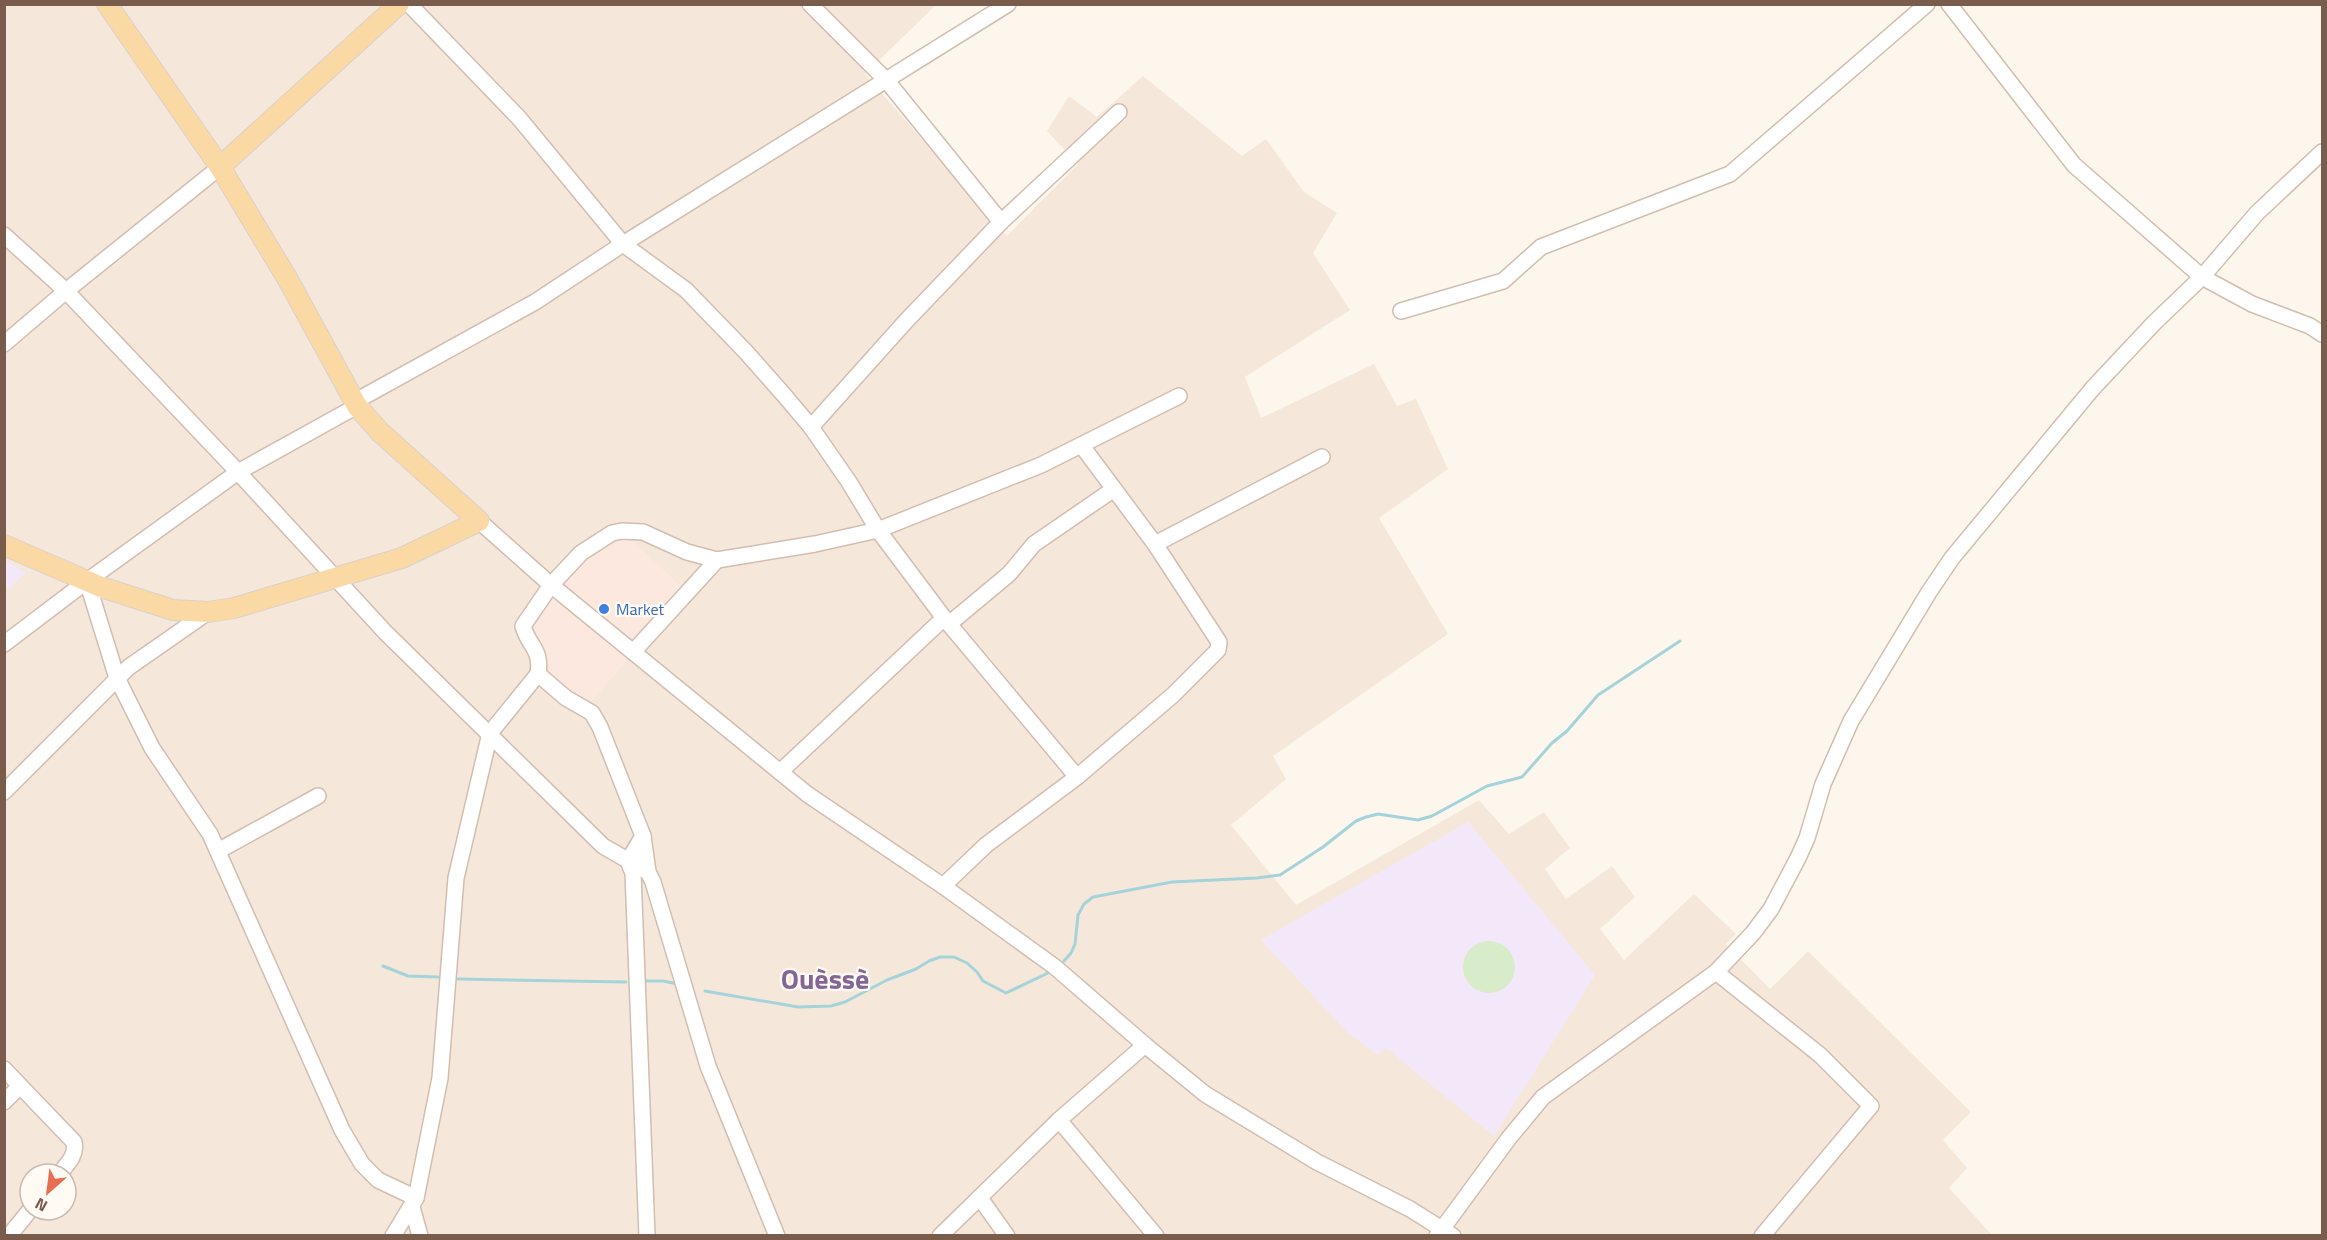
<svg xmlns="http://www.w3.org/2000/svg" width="2327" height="1240" font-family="'Titillium Web',sans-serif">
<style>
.residential{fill:#f5e8da;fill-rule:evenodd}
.commercial{fill:#fde8e0}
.education{fill:#f3e8fa}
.green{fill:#d8ecc9}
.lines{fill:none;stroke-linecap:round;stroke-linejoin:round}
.stream{stroke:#a5d3da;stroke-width:3}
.minor-casing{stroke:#d1beb0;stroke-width:18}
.major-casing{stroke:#dad1cd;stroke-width:22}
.minor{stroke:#fff;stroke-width:15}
.major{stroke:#fbd9a5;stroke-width:20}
.shop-dot{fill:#3f7fe0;stroke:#fffaf3;stroke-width:2}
.labels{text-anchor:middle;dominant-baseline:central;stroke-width:4.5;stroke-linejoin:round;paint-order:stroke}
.shop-label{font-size:16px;fill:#366cbe;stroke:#fffaf3;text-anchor:start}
.town-label{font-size:28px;font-weight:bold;fill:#846695;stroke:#fffaf3}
</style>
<rect width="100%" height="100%" fill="#fdf6ec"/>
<!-- residential -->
<path class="residential" d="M5,4L936,5L865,74L1007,236L1078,164L1047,131L1069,96L1097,117L1143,76L1242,156L1266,139L1304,192L1337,213L1313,253L1350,310L1245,377L1261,418L1374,364L1397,406L1416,399L1448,469L1379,518L1448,634L1273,756L1286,779L1231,825L1296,905L1479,800L1509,834L1544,812L1570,848L1545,869L1566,899L1612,866L1635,897L1600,929L1624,960L1694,894L1736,934L1726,944L1770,989L1808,951L1971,1112L1943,1140L1967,1168L1949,1188L1992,1235L5,1236ZM30,1174H66V1210H30Z"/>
<!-- commercial -->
<path class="commercial" d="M622,531L688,593L585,708L538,674L523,626L551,585Z"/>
<!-- education -->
<g class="education">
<path d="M5,561L26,573L5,591Z"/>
<path d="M1468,822L1595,975L1494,1136L1386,1048L1378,1055L1348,1033L1261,940Z"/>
</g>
<!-- green -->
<circle class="green" cx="1489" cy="967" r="26"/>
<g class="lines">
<!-- stream -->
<g class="stream">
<path d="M1064,961L1071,953L1075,944L1078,915L1084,904L1093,897L1172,882L1257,878L1280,875L1323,847L1356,821L1366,817L1378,814L1418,820L1432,816L1487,786L1522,777L1552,743L1567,731L1598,695L1680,641"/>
<path d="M383,966L408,976L438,977"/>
<path d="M458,979L626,982"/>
<path d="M645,981H663L678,984"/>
<path d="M705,991L798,1007L831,1006L845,1002L887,980L916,969L929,961L940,957H954L967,963L977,972L983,981L1006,993L1048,973"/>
</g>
<defs>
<g id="minor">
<path d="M409,4L519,118L623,244L686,290L746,352L784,395L811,427L849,482L878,530L944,618L1077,777"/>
<path d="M810,4L887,81L1001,222"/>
<path d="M1949,4L2074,165L2202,277L2252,304L2310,326L2322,334"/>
<path d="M4,235L66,291L238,472L385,632L603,846L648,872L653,882L708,1066L777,1236"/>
<path d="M1401,311L1503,281L1541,247L1730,174L1927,4"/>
<path d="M4,344L66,291L220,167"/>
<path d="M354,402L535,302L623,244L1008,4"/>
<path d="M811,427L907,320L1001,222L1119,112"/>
<path d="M479,521L551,585L807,794L943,886L1055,967L1145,1045L1205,1094L1317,1162L1410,1209L1453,1236"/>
<path d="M1155,544L1322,457"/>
<path d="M87,581L117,678L152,748L210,834L342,1130L362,1164L378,1180L416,1198"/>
<path d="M949,624L1009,574L1034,544L1114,489"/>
<path d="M4,644L87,581L238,472L357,406"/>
<path d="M633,652L717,560"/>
<path d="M538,674L566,698L592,713L600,727L643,836L648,872"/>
<path d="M780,772L944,618"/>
<path d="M4,792L129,667L208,612"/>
<path d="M643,836L628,861L633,873L647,1236"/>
<path d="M218,851L318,796"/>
<path d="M943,886L986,845L1077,777L1173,695L1218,650L1219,642L1155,544L1082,446"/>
<path d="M1716,972L1820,1055L1871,1106L1762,1236"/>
<path d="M4,1069L74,1142C77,1156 67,1164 59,1174"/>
<path d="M4,1102L20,1086"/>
<path d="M1059,1120L1156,1236"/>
<path d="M980,1198L1007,1236"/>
<path d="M412,1207L420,1236"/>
<path d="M9,1236L30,1210"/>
<path d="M393,1236L416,1198L440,1078L456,878L490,733L538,674C542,648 528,646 523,626L551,585L581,553L612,533L622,531L643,532L687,552L717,560L815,544L878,530L1041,465L1179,396"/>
<path d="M940,1236L1059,1120L1145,1045"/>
<path d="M1437,1236L1509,1138L1543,1097L1716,972L1753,933L1771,909L1798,858L1807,838L1823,784L1851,721L1929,592L1952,558L2093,388L2154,323L2202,277L2257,213L2322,152"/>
</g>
<g id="major">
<path d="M220,167L399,4"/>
<path d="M4,545L101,587L173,610L208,612L234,608L402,558L479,521L380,432L357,406L287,278L220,167L107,4"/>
</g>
</defs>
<!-- minor casing -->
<use href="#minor" class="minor-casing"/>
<!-- major casing -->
<use href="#major" class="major-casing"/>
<!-- minor -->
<use href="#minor" class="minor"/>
<!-- major -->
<use href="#major" class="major"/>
</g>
<!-- markers -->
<circle class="shop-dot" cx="604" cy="609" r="6"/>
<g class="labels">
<!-- shop labels -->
<g class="shop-label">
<text x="616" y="609">Market</text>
</g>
<!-- town labels -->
<g class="town-label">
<text x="825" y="978">Ouèssè</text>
</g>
</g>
<!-- border -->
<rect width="2327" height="1240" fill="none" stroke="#7a5c4d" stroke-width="12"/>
<!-- north arrow -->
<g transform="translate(48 1192) rotate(208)"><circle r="28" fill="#fffaf3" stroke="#cabbb1" stroke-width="1.5"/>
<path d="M0-4.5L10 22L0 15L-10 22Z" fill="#e76f51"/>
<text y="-9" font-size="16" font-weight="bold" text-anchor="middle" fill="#7a5c4d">N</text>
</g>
</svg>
